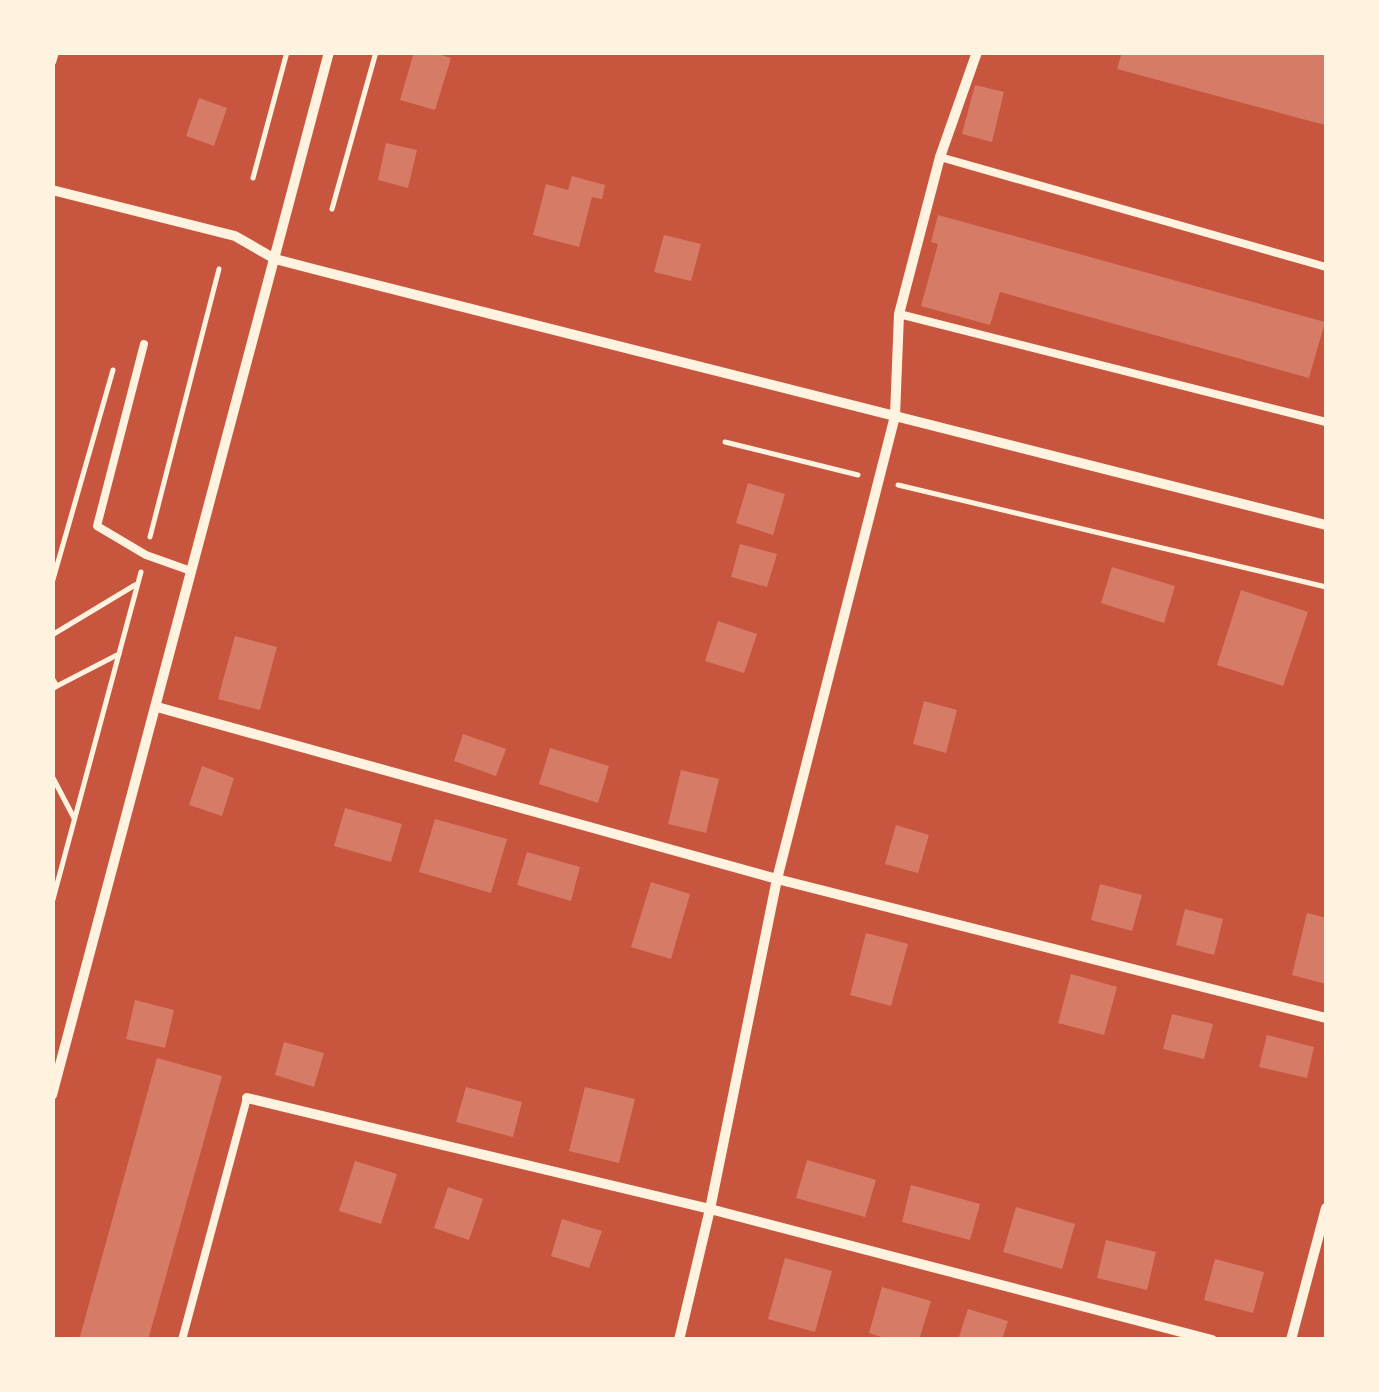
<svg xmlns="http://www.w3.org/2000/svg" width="1379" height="1392" font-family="'Work Sans',sans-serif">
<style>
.building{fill:#d67c66}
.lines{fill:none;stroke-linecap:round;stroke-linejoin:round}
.path{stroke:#fff3e0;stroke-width:5}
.service{stroke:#fff3e0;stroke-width:8}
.minor{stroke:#fff3e0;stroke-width:10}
</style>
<rect width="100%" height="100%" fill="#c8553d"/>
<!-- building -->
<g class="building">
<path d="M414,52H431L451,58L435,110L400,100Z"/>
<path d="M1122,52H1326L1325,125L1117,69Z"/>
<path d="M975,85L1004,92L992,142L962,134Z"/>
<path d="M199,98L227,108L214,146L186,136Z"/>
<path d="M386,143L417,150L408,188L378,180Z"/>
<path d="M572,176L605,185L602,199L592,197L579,247L533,235L546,184L568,190Z"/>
<path d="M938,215L1325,322L1309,378L1000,292L990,325L921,306L938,244L931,242Z"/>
<path d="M664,235L701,244L691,281L654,272Z"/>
<path d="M748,483L785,494L773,535L736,523Z"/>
<path d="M740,544L777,554L767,587L731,577Z"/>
<path d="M1112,567L1175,586L1164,623L1101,603Z"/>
<path d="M1241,590L1308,612L1283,686L1217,665Z"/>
<path d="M718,621L757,634L744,673L705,661Z"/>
<path d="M235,636L277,647L260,710L218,699Z"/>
<path d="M924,701L957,710L946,753L913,744Z"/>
<path d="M463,734L506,749L496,776L454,761Z"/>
<path d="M550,748L609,766L598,803L539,784Z"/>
<path d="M202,766L234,778L222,816L189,805Z"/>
<path d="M681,770L719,779L706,833L668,824Z"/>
<path d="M345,808L402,824L391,862L334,846Z"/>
<path d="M435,819L507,839L491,893L419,872Z"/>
<path d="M896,825L929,835L918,873L885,864Z"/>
<path d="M527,852L580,867L571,901L517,885Z"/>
<path d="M651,882L690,894L671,959L631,947Z"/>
<path d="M1100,884L1142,895L1132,931L1091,920Z"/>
<path d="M1185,909L1223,919L1214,955L1176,945Z"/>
<path d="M1307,913L1326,918V984L1292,975Z"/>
<path d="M866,933L908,944L891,1006L850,995Z"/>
<path d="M1071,974L1117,987L1104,1035L1058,1023Z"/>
<path d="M135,1000L174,1010L165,1048L126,1039Z"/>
<path d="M1172,1014L1213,1024L1204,1059L1163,1049Z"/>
<path d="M1267,1035L1314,1047L1307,1078L1259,1067Z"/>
<path d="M284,1042L324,1053L314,1087L275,1075Z"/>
<path d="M157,1058L222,1076L148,1340H79Z"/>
<path d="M466,1087L522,1102L513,1137L456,1122Z"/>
<path d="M585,1087L635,1099L619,1163L569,1151Z"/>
<path d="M807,1160L876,1180L865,1217L796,1198Z"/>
<path d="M355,1161L397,1174L381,1224L339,1211Z"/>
<path d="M911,1185L980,1204L970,1240L902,1222Z"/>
<path d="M448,1187L483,1199L469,1240L434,1228Z"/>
<path d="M1016,1207L1075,1224L1062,1269L1003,1252Z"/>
<path d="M562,1219L602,1231L589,1268L551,1256Z"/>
<path d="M1106,1240L1156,1252L1147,1290L1097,1278Z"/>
<path d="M785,1258L832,1271L815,1332L768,1319Z"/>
<path d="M1215,1259L1264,1272L1253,1313L1204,1300Z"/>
<path d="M882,1287L931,1301L919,1340H891L869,1333Z"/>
<path d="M968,1309L1008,1321L1002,1340H958Z"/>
</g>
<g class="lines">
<!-- path -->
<g class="path">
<path d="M253,178L287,52"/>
<path d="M332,209L376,52"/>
<path d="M725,442L858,475"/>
<path d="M898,485L1326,587"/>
<path d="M150,537L219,269"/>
<path d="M52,583L113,370"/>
<path d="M52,635L135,585"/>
<path d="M52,678L57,686L52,689"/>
<path d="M57,686L119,654"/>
<path d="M52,776L74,818"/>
<path d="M52,903L141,572"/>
</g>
<!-- service -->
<g class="service">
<path d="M52,62L55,52"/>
<path d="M940,157L1326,267"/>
<path d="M899,314L1326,422"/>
<path d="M144,344L97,526L146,555L191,571"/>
<path d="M182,1340L247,1098"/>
</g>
<!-- minor -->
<g class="minor">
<path d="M52,190L235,236L275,259L325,272L1326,525"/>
<path d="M157,707L777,879L1326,1018"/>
<path d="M52,1095L329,52"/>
<path d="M247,1098L710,1209L1212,1340"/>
<path d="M679,1340L710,1209L777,879L895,416L899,314L940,157L977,52"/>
<path d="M1291,1340L1326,1208"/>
</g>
</g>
<!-- border -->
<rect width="1379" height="1392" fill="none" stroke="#fff3e0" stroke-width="110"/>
</svg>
